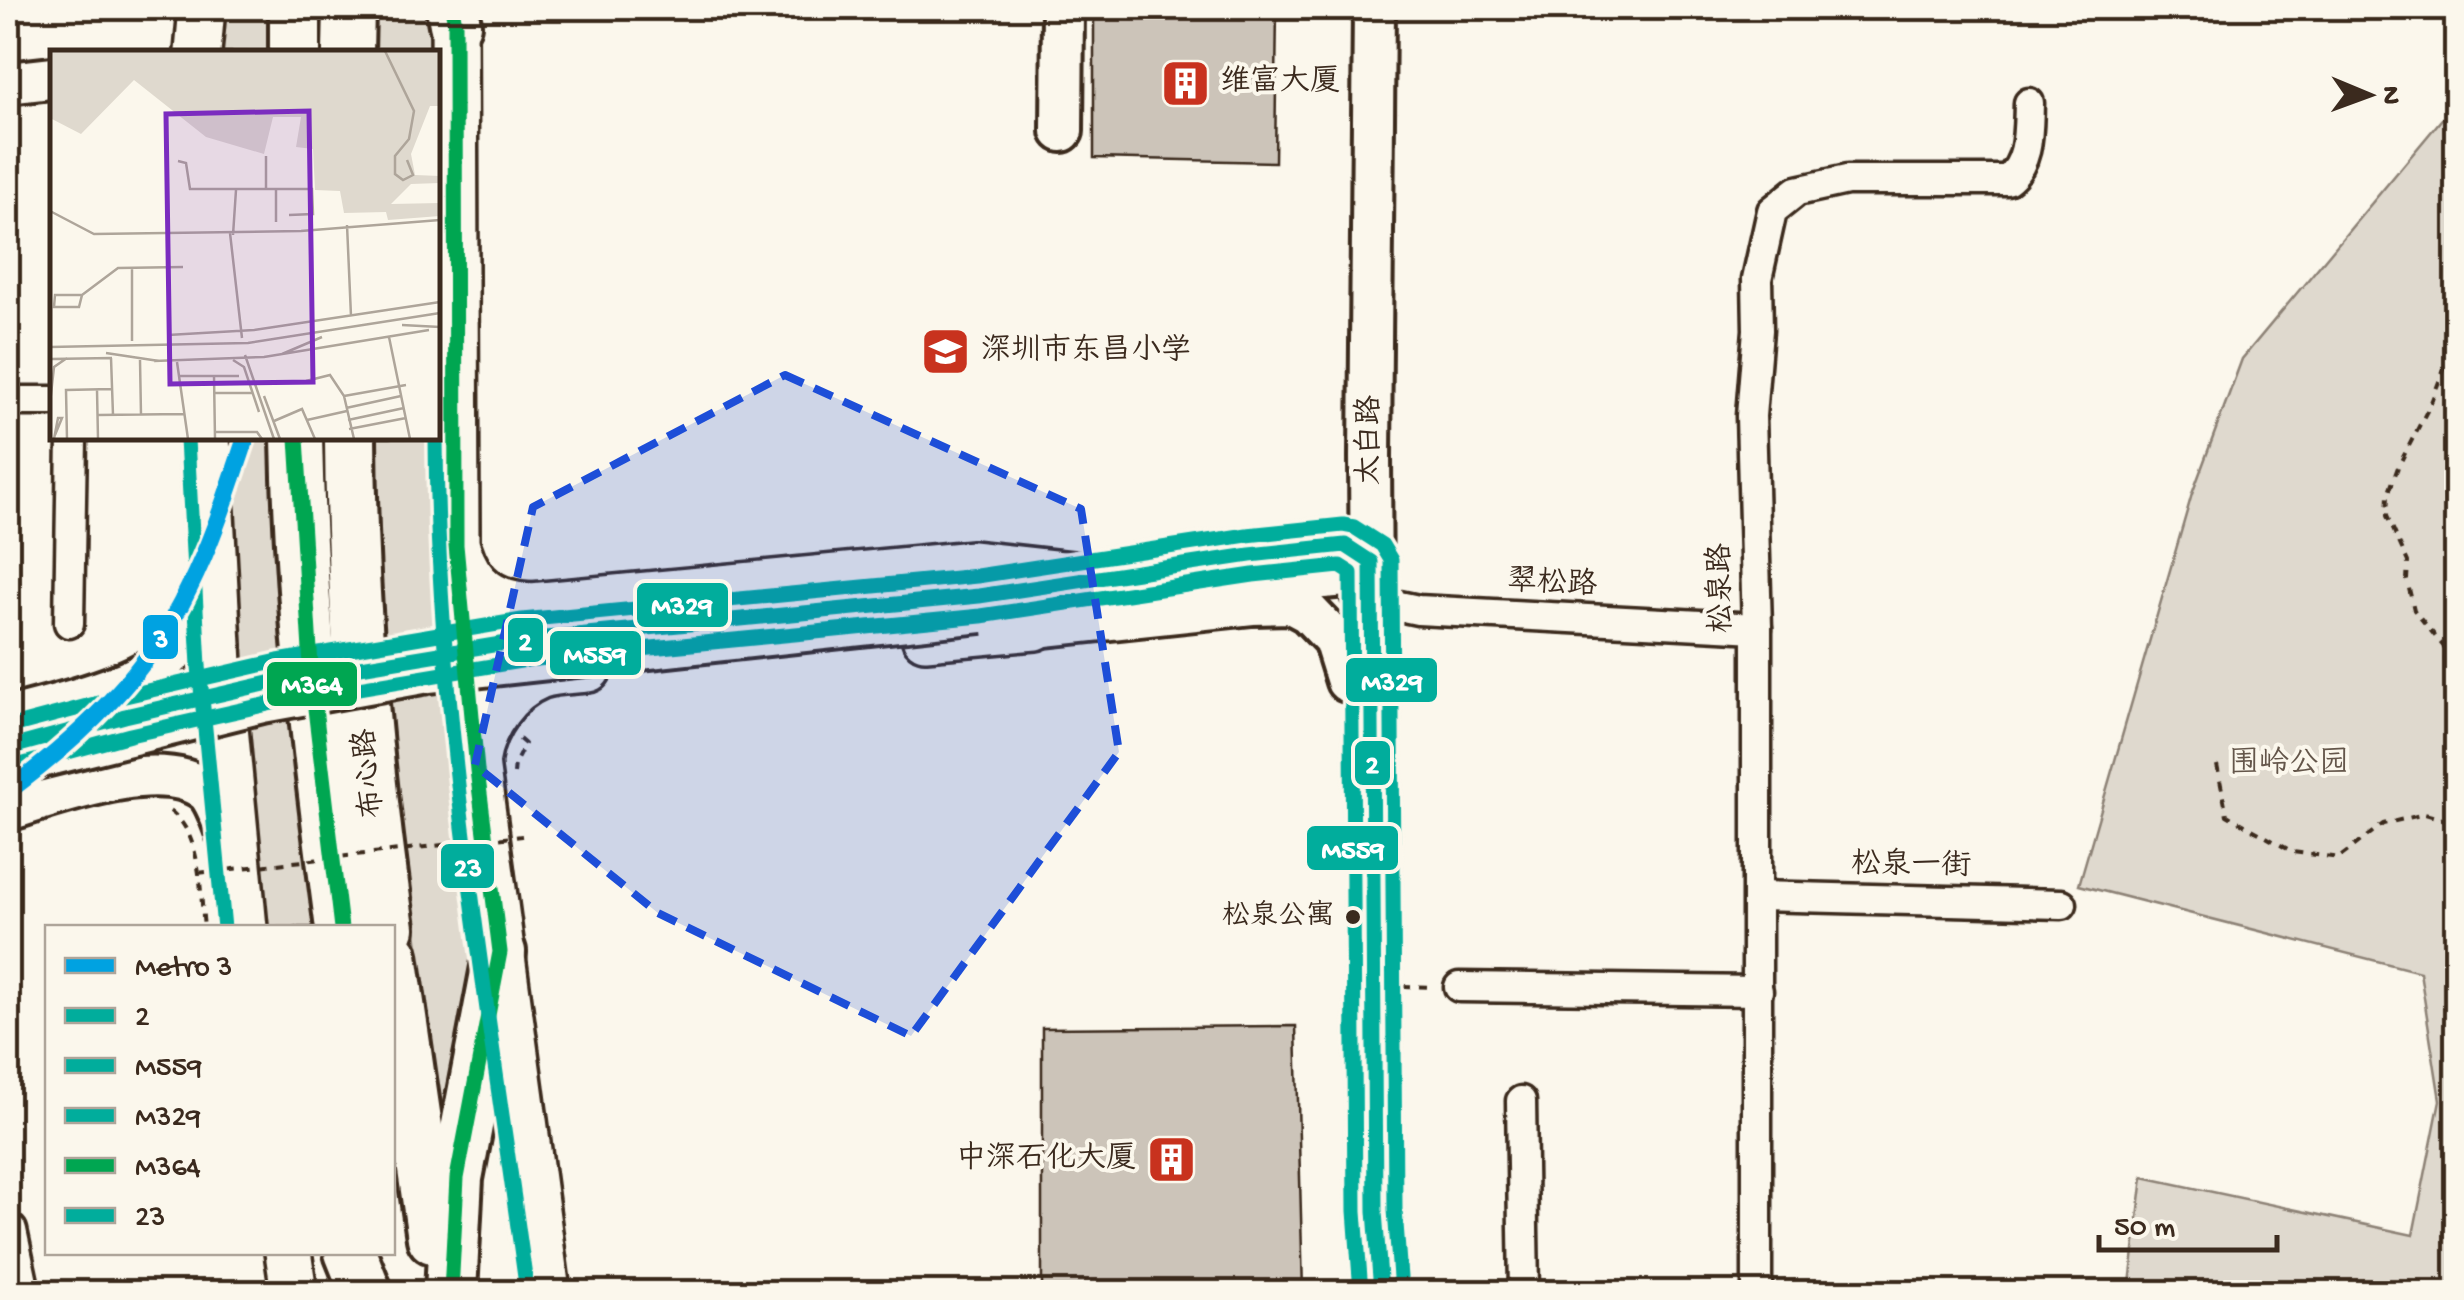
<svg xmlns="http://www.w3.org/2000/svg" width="2464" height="1300" font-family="'Gochi Hand','LXGW WenKai TC',sans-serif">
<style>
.green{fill:#dfd9ce;stroke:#8d8276;stroke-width:2.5}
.building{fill:#ccc4b9;stroke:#3b2a1e;stroke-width:2.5}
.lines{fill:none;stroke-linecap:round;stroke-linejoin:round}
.street-casing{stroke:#3b2a1e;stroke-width:35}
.secondary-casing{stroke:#3b2a1e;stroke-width:48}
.primary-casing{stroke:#3b2a1e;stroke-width:52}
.highway-casing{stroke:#3b2a1e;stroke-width:58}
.path{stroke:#3b2a1e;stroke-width:4;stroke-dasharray:8 8;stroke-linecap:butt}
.street{stroke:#fbf7ec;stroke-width:28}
.secondary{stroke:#fbf7ec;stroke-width:40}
.primary{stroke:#fbf7ec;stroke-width:45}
.highway{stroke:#fbf7ec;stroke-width:50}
.secondary-bridge-casing{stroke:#3b2a1e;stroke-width:48;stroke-linecap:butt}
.path-bridge{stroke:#3b2a1e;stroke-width:4;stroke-dasharray:8 8;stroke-linecap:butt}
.secondary-bridge{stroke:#fbf7ec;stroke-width:40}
.bus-1-casing{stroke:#fbf7ec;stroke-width:22}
.bus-2-casing{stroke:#fbf7ec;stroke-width:22}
.bus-3-casing{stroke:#fbf7ec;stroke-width:22}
.bus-4-casing{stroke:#fbf7ec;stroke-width:22}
.bus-5-casing{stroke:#fbf7ec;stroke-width:22}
.bus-1{stroke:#01ad9c;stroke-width:15}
.bus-2{stroke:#01ad9c;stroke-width:15}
.bus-3{stroke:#01ad9c;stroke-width:15}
.bus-4{stroke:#00a651;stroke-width:15}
.bus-5{stroke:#01ad9c;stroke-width:15}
.metro-1-casing{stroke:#fbf7ec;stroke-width:25}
.metro-1{stroke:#00a2e1;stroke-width:18}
.marked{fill:#1d4ed8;fill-opacity:0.2;stroke:#1d4ed8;stroke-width:8;stroke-dasharray:20 12;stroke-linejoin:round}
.bus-dot{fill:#3b2a1e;stroke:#fbf7ec;stroke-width:4}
.labels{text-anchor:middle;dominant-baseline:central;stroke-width:8;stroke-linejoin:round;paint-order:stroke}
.bus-label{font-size:28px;fill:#3b2a1e;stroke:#fbf7ec;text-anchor:end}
.poi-label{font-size:30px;fill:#3b2a1e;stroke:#fbf7ec;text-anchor:start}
.street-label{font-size:30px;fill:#3b2a1e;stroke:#fbf7ec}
.park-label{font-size:30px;fill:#64564a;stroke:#fbf7ec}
.inset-road{fill:none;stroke:#aea59a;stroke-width:2.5}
.view{fill:#7b2cbf;fill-opacity:0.15;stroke:#7b2cbf;stroke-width:5}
.inset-edge{fill:none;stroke:#3b2a1e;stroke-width:5}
.line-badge{stroke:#fbf7ec;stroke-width:4}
.badge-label{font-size:28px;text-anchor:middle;font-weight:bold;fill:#fff}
</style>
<rect width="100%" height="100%" fill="#fbf7ec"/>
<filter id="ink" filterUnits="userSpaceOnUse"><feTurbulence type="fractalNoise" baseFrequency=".01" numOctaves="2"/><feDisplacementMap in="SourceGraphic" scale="20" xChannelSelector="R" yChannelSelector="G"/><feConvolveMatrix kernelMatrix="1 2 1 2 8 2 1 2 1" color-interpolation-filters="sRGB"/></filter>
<g filter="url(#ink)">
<!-- green -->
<g class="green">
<path d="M219,8H276V52H217Z"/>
<rect x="373" y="8" width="65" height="44"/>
<path d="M2456,102V1292H2129L2143,1177L2413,1235L2440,1100L2420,972L2079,885L2192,494L2242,359Z"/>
<path d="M223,438H283L325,927H253Z"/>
<path d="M372,438H437L479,928L444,1152L378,631Z"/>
</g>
<!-- building -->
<g class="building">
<path d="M1094,8H1277L1275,162L1094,158Z"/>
<path d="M1296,1026L1303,1292H1042V1028Z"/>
</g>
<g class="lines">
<defs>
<g id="street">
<path d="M8,401H52"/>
<path d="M1356,597L1418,610L1757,628"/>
<path d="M69,623L72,438"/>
<path d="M1758,896L2062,904"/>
<path d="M1459,987L1758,991"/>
<path d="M1521,1101L1524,1292"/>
<path d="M12,1230L25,1292"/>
<path d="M1757,1292V628L1751,416L1758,330L1757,279L1772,211L1797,191L1847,180H2007C2030,163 2028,131 2029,103"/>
</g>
<g id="secondary">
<path d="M1374,8L1370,457L1375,1211L1381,1292"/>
<path d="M8,83L52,78"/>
<path d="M1062,131L1063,8"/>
<path d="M1062,582L1250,555L1345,545L1371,562"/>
<path d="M1254,584L1346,576L1371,562"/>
<path d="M1004,618L1035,627L1252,604L1291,603L1308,612L1334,639L1347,681"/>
<path d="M8,718C52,706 161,683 183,640C186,635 185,629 188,625C197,608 207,596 213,577"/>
<path d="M8,810C56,795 162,755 206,791C217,801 224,827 230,841"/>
</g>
<g id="primary">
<path d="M454,8L456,545L477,770L547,1292"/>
<path d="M198,52L202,8"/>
<path d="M207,438L219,664L244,928"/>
<path d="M458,550C470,588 493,604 532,606L973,564L1091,577"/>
<path d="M925,637L1035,627"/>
<path d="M477,758C482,724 507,689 539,676C554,670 572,671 588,669"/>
<path d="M288,1252L294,1292"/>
</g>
<g id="highway">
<path d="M452,8L455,24"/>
<path d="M295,52V8"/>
<path d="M348,52L349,8"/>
<path d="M297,438C300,603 319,764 341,928"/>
<path d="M350,438C351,601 366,766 389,928"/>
<path d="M392,955L433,1238"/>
<path d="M350,1252L366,1292"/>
<path d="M451,1292L457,1178L500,952"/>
</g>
</defs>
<!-- street casing -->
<use href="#street" class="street-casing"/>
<!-- secondary casing -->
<use href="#secondary" class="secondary-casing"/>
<!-- primary casing -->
<use href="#primary" class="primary-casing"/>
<!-- highway casing -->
<use href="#highway" class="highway-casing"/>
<!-- path -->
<g class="path">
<path d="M2456,354L2445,366L2430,405L2398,467L2388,495L2387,516L2408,562L2407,580L2414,610L2444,647L2451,703L2456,710"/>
<path d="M2217,765L2227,815L2293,852L2339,858L2383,824L2425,814L2456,823"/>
<path d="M514,774L515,763L525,744L518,738"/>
<path d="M170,811C202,833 200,892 204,928"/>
<path d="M1403,986L1434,987"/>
</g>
<!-- street -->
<use href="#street" class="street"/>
<!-- secondary -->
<use href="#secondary" class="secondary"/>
<!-- primary -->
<use href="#primary" class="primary"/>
<!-- highway -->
<use href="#highway" class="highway"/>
<defs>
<path id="secondary-bridge" d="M8,765L262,702L428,672L981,612"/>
</defs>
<!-- secondary-bridge casing -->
<use href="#secondary-bridge" class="secondary-bridge-casing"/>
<!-- path-bridge -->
<path class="path-bridge" d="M198,873L522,836"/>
<!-- secondary-bridge -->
<use href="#secondary-bridge" class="secondary-bridge"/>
<defs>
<path id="bus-1" d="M8,748L125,716L282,680L524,640L979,596L1250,555L1345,545L1371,562L1375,1211L1381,1292"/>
<path id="bus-2" d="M13,767L130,735L286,700L527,660L981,616L1253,575L1340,566L1351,573L1355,1211L1361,1292"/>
<path id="bus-3" d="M8,727L121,697L278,661L522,620L977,576L1247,535L1343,525L1354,527L1382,545L1391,560L1395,1210L1401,1291"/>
<g id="bus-4">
<path d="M297,438L312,683L341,928"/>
<path d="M451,1292L457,1178L500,952L477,770L456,545L455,24L452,8"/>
</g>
<g id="bus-5">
<path d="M436,438C437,723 489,1010 527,1292"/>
<path d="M187,439L199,666L224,928"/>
</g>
</defs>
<!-- bus-1 casing -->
<use href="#bus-1" class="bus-1-casing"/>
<!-- bus-2 casing -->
<use href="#bus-2" class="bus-2-casing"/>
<!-- bus-3 casing -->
<use href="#bus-3" class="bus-3-casing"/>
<!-- bus-4 casing -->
<use href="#bus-4" class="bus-4-casing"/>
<!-- bus-5 casing -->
<use href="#bus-5" class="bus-5-casing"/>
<!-- bus-1 -->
<use href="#bus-1" class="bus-1"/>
<!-- bus-2 -->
<use href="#bus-2" class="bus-2"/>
<!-- bus-3 -->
<use href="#bus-3" class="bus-3"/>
<!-- bus-4 -->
<use href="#bus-4" class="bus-4"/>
<!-- bus-5 -->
<use href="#bus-5" class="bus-5"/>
<defs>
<path id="metro-1" d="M8,791C82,736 149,672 189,588C213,540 229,488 246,438"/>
</defs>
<!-- metro-1 casing -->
<use href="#metro-1" class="metro-1-casing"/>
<!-- metro-1 -->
<use href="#metro-1" class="metro-1"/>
</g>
</g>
<!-- marked area -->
<path class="marked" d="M785,375L1081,509L1119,752L911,1036L658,913L475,765L533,507Z"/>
<!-- icons -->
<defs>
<symbol id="building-square" viewBox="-11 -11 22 22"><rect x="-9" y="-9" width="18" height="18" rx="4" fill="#c8321e" stroke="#fbf7ec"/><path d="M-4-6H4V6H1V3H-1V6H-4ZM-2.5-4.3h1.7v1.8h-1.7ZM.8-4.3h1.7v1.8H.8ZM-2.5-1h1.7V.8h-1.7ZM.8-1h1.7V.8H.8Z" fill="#fff"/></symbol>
<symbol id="school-square" viewBox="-11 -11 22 22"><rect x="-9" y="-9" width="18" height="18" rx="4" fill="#c8321e" stroke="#fbf7ec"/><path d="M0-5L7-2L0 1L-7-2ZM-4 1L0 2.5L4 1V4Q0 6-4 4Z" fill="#fff"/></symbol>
</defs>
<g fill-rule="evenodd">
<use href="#building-square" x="1158" y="56" width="55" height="55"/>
<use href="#school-square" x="918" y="324" width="55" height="55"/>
<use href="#building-square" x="1144" y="1132" width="55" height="55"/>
</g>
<!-- markers -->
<circle class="bus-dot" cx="1353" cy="917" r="9"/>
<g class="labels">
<!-- bus labels -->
<g class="bus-label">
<text x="1334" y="917">松泉公寓</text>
</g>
<!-- poi labels -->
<g class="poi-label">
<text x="1220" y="83">维富大厦</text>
<text x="981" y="352">深圳市东昌小学</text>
<text x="1136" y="1160" text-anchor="end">中深石化大厦</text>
</g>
<!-- street labels -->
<g class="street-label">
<text transform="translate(1371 440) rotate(-90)">太白路</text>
<text transform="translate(1552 585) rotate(3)">翠松路</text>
<text transform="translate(1723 588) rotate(-91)">松泉路</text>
<text transform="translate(371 773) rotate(-96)">布心路</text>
<text transform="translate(1911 867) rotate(1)">松泉一街</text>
</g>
<!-- park labels -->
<g class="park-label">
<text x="2289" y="765">围岭公园</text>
</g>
</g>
<!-- overview -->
<g transform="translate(50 50)">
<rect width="390" height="390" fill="#fbf7ec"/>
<path d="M0,1H390V56H380L361,104L365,125L390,126V133L361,134L341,154L390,153V166L338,170L336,162L294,163L290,141L265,140L263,99L246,97L251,67H223L214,104L156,87L84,30L31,84L0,68Z" fill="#dfd9ce"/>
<path class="inset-road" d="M335,1L364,61L359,89L345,106V124L353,130L363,125L357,110M128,111L136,113L140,139H262L263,164L239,165M216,139V106M226,139V172M0,161L44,184L251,181L390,170M297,175L301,266M180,183L192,288M183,185L186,140M32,245L29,257H4L5,245H32L68,218L133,217M352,275L390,277M118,285L204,280L390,252M339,287L360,389M82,291V218M0,297L198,293L390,263M56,303L109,311M232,304L272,287M195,305L224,389M61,308L63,365M0,309L62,308M90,310L91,365M183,310L194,317L209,362M104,311L214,307L379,280M127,312L138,389M129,326H189M164,326L165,389M256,331L280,325L294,346L304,389M47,340L48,389M165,343H203M214,346L230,389M294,346L356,335M0,353L4,317L17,308M296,358L351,346M48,365L134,364M257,370L297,361M298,370L354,358M224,371L252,359L265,389M299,379L356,368M165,382H207L212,389M4,389L8,368H12L5,385M17,389L16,340L62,339"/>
<path class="view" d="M259,61L263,332L120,334L116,64Z"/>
<rect width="390" height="390" class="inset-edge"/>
</g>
<g class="line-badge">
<rect x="635" y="581" width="95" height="48" rx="10" fill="#01ad9c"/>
<rect x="141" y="613" width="39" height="48" rx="10" fill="#00a2e1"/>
<rect x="506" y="616" width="39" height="48" rx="10" fill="#01ad9c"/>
<rect x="548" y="629" width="95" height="48" rx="10" fill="#01ad9c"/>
<rect x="1344" y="656" width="95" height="48" rx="10" fill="#01ad9c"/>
<rect x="265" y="660" width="94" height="48" rx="10" fill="#00a651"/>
<rect x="1353" y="739" width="39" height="48" rx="10" fill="#01ad9c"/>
<rect x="1305" y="824" width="95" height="48" rx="10" fill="#01ad9c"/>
<rect x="439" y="842" width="57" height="48" rx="10" fill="#01ad9c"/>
</g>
<g class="badge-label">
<text x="682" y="614">M329</text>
<text x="161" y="647">3</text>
<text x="525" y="650">2</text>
<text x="595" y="663">M559</text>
<text x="1392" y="690">M329</text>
<text x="312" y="693">M364</text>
<text x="1372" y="773">2</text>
<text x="1353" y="858">M559</text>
<text x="468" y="876">23</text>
</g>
<!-- margin -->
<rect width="2464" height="1300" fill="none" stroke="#fbf7ec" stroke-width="40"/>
<rect x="20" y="20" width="2424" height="1260" fill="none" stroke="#3b2a1e" stroke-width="4" filter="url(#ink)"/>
<!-- legend -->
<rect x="45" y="925" width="350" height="330" fill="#fbf7ec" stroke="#aea59a" stroke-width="2.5"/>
<rect x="65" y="958" width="50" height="15" fill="#00a2e1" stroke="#aea59a" stroke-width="2.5"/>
<text x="135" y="975" font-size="30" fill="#3b2a1e">Metro 3</text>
<rect x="65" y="1008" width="50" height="15" fill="#01ad9c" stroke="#aea59a" stroke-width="2.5"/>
<text x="135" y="1025" font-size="30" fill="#3b2a1e">2</text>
<rect x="65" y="1058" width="50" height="15" fill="#01ad9c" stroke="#aea59a" stroke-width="2.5"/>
<text x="135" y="1075" font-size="30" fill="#3b2a1e">M559</text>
<rect x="65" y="1108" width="50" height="15" fill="#01ad9c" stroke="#aea59a" stroke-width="2.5"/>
<text x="135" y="1125" font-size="30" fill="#3b2a1e">M329</text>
<rect x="65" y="1158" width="50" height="15" fill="#00a651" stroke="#aea59a" stroke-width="2.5"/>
<text x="135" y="1175" font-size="30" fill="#3b2a1e">M364</text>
<rect x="65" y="1208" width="50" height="15" fill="#01ad9c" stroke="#aea59a" stroke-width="2.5"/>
<text x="135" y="1225" font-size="30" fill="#3b2a1e">23</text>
<!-- north arrow -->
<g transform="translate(2369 95) rotate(91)" stroke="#fbf7ec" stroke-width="8" paint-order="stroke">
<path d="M0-8L18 38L0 25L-18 38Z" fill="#3b2a1e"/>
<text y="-15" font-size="28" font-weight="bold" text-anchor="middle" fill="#3b2a1e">N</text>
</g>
<!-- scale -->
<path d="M2099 1235v15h178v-15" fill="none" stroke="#3b2a1e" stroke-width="5"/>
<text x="2114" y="1235" font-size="30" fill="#3b2a1e" stroke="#fbf7ec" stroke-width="8" paint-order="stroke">50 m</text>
</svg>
